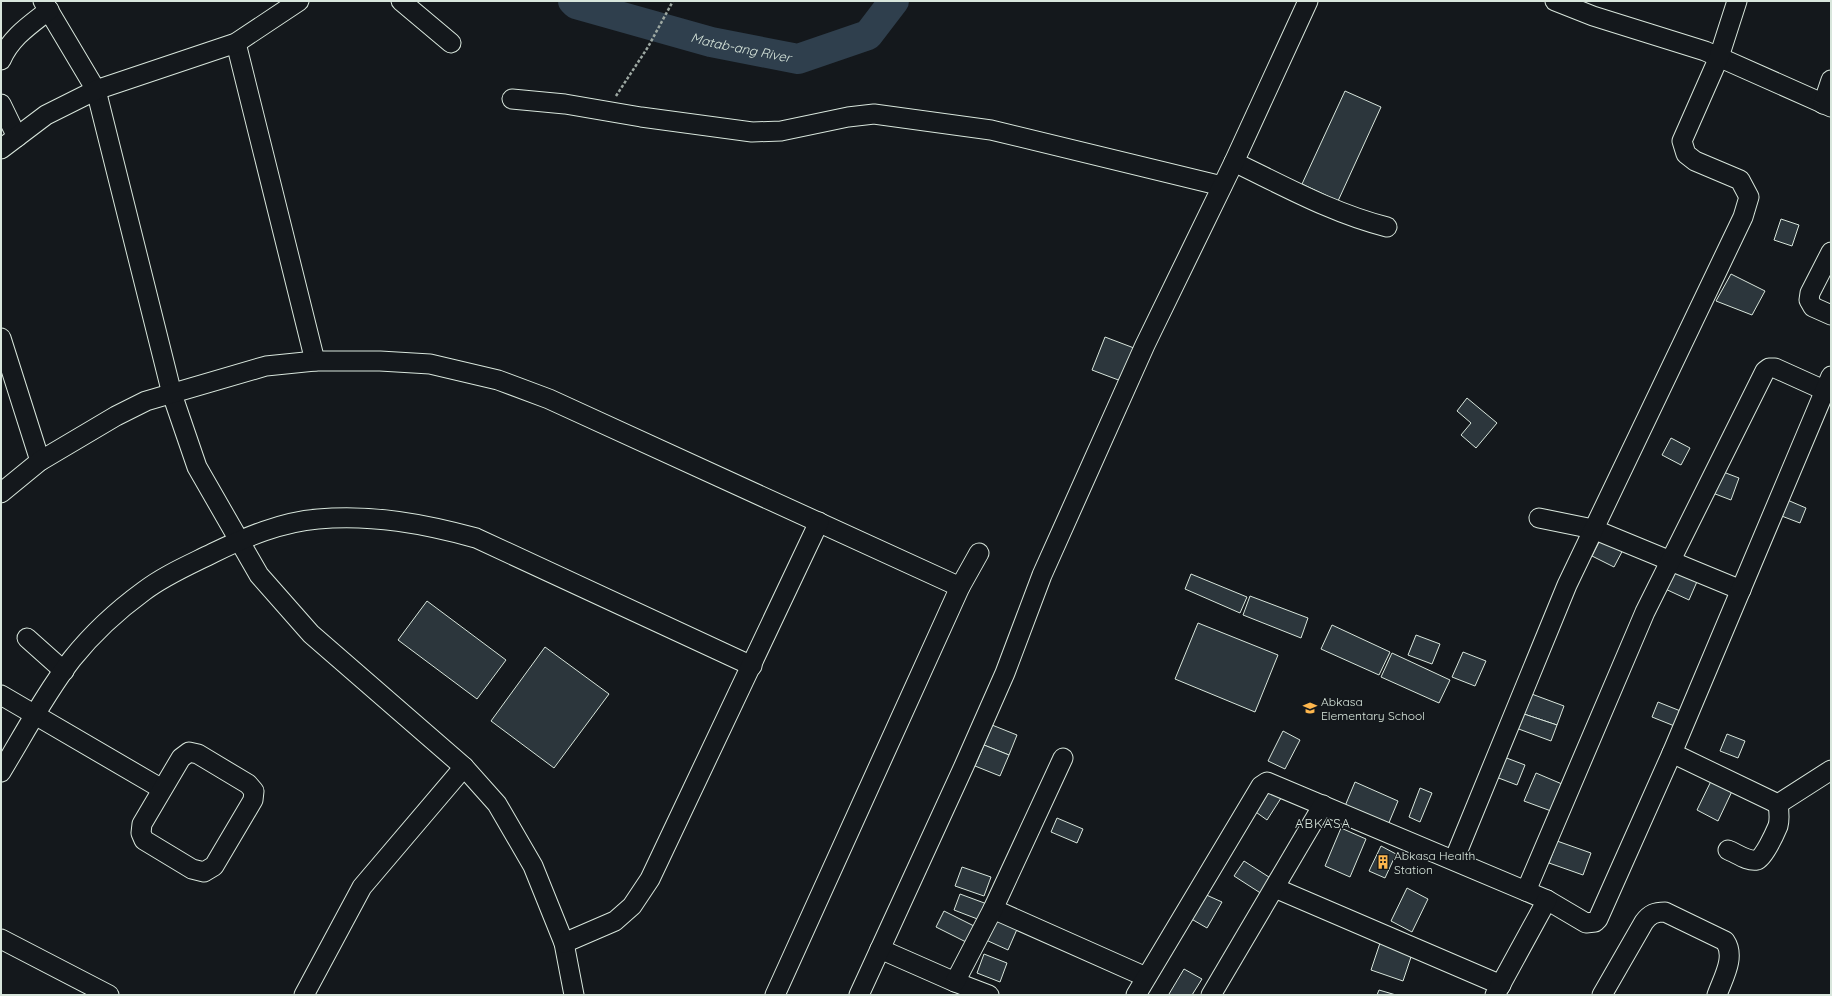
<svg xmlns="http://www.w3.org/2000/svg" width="1832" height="996" font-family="Quicksand,sans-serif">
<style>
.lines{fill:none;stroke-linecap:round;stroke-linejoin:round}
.river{stroke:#2f3f4d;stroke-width:30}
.building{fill:#2c363c;stroke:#d8e6dc}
.minor-casing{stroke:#d8e6dc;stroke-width:21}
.path{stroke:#9da8a2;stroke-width:2.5;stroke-dasharray:3 2;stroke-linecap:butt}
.minor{stroke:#14181c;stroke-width:19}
.labels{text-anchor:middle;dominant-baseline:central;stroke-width:3;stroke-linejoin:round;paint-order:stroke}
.poi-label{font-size:12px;fill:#d8e6dc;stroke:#14181c;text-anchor:start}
.water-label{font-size:13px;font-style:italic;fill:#d8e6dc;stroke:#14181c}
.neighbourhood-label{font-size:13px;letter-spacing:1px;fill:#d8e6dc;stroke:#14181c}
</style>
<rect width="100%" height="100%" fill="#14181c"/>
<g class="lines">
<!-- river -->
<path class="river" id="s1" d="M573,1L576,4L711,42L798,59L868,35L894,1"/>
</g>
<!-- building -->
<g class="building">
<path d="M1345,91L1381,107L1338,201L1302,184Z"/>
<path d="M1781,219L1799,225L1792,246L1774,240Z"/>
<path d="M1731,274L1765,291L1752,315L1716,301Z"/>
<path d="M1105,337L1134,348L1121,381L1092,370Z"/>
<path d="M1467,398L1497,423L1476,448L1461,435L1471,423L1457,411Z"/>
<path d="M1671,438L1690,448L1681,465L1662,455Z"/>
<path d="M1718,470L1739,478L1731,500L1710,492Z"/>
<path d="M1785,499L1806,508L1800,523L1779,515Z"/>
<path d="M1603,534L1625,546L1614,567L1592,556Z"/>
<path d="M1672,564L1699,577L1689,600L1661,587Z"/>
<path d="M1191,574L1247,597L1240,613L1185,589Z"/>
<path d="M1250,596L1308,618L1301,638L1243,615Z"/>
<path d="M427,601L506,660L477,699L398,640Z"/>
<path d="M1198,623L1278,655L1255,712L1175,679Z"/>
<path d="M1332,625L1390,652L1379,675L1321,649Z"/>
<path d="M1416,635L1440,644L1432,664L1408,655Z"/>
<path d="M545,647L609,694L554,768L491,721Z"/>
<path d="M1463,652L1486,661L1475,686L1452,677Z"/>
<path d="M1392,653L1450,680L1439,703L1381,677Z"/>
<path d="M1529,693L1564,706L1557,725L1521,713Z"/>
<path d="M1658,702L1683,712L1677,727L1652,717Z"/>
<path d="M1521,713L1557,725L1551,741L1516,728Z"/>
<path d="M992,725L1017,735L1009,755L984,745Z"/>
<path d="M1283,731L1300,740L1285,769L1268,761Z"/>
<path d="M1727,734L1745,741L1738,758L1720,751Z"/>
<path d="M984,745L1009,755L1000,776L975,766Z"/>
<path d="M1504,757L1525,765L1517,785L1496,777Z"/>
<path d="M1536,773L1562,784L1551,811L1524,801Z"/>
<path d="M1713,777L1734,787L1718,821L1697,810Z"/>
<path d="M1355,782L1398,801L1388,825L1345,806Z"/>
<path d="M1269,786L1283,795L1267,820L1253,810Z"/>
<path d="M1420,788L1432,793L1420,822L1409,817Z"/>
<path d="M1057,818L1083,829L1077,843L1051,832Z"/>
<path d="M1341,828L1366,839L1350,877L1325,866Z"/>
<path d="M1557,841L1591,853L1583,875L1549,863Z"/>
<path d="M1381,846L1396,854L1385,878L1369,871Z"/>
<path d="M1244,861L1272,879L1262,894L1234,876Z"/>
<path d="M962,867L991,877L984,896L955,886Z"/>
<path d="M1407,888L1428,899L1412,932L1391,921Z"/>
<path d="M1202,893L1222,902L1207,928L1188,917Z"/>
<path d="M960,894L987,904L980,920L954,910Z"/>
<path d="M944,911L978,928L970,944L936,927Z"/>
<path d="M996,917L1018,927L1008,950L986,940Z"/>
<path d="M1381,940L1413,951L1403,981L1371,970Z"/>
<path d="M984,954L1007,963L1000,982L977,973Z"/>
<path d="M1184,969L1202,979L1192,995H1171L1169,994Z"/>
<path d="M1379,990L1396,995H1377Z"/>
</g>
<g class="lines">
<defs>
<g id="minor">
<path d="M43,1L96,90L172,394L197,467L259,575L311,634L464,767L497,804L533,866L564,943L574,995"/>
<path d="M401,1L451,43"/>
<path d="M1555,1L1593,16L1705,51L1831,107"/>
<path d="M236,43L315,361"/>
<path d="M1,60C11,37 30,25 49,10"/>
<path d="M512,99L565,104L641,117L752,132L781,131L848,117L874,114L991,130L1222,186"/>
<path d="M1,104L17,137"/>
<path d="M1823,104L1831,80"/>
<path d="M1,149L46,115L96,90L236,43L299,1"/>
<path d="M1234,162C1284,186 1332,213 1387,227"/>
<path d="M1831,252L1810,293L1809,300L1813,307L1831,315"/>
<path d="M1,338L40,461"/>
<path d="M1,493L40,461L116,416L146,401L266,366L315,361H380L430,364L498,380L549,399L960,587"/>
<path d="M1539,518L1593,529L1741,590"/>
<path d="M27,638L64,671"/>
<path d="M1,695L162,789"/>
<path d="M189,752L198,754L248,784L254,791L253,800L214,866L204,872L192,869L144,840L141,833L142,824L181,758Z"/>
<path d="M1672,753L1778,804L1831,770"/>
<path d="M1,772C24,734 45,694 72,659C92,634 118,610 144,591C165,575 189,565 213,553C246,537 281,522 318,519C372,514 425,524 476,538L752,666"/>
<path d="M1728,850C1736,853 1748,862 1757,860C1764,858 1775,833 1778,826C1780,819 1779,811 1778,804"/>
<path d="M1454,860L1567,585L1743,217L1749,197L1740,180L1695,161L1686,154L1682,141L1719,57L1737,1"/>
<path d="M1275,888L1501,985"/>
<path d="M1526,891L1645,612L1765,371L1769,368H1775L1826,391"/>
<path d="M993,909L1146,977"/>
<path d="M1,939L109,995"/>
<path d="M564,943L615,921L632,906L650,879L819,522"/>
<path d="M880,949L955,982L989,995"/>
<path d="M955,982L993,909L1063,758"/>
<path d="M304,995L362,887L464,767"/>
<path d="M775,995L960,587L979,553"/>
<path d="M859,995L964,766L1005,673L1042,575L1145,345L1234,162L1308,1"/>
<path d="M1136,995L1261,786L1267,782L1547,900L1586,923L1595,922L1598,919L1672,753L1831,376"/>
<path d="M1211,995L1323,805"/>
<path d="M1495,995L1547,900"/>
<path d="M1602,995L1644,922C1650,914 1655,912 1665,912L1725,941C1736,957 1723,978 1717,995"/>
</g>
</defs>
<!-- minor casing -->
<use href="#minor" class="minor-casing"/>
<!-- path -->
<path class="path" d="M616,96L648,47L673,1"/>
<!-- minor -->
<use href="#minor" class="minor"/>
</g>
<!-- icons -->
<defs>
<symbol id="school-bare" viewBox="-9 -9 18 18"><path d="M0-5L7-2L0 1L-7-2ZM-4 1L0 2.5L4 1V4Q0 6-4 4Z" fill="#ffb74d" stroke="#14181c" stroke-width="2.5" paint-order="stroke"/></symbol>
<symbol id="building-bare" viewBox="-9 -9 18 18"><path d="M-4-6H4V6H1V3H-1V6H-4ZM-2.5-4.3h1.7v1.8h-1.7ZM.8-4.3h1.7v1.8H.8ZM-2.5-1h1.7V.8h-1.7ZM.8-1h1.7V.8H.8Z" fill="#ffb74d" stroke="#14181c" stroke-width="2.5" paint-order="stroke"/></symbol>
</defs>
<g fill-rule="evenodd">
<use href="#school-bare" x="1300" y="698" width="20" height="20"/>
<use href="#building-bare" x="1373" y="852" width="20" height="20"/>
</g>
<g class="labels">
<!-- poi labels -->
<g class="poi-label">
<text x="1321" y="701">Abkasa<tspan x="1321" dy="14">Elementary School</tspan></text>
<text x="1394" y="855">Abkasa Health<tspan x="1394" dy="14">Station</tspan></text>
</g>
<!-- water labels -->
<g class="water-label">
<text stroke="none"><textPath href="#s1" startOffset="175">Matab-ang River</textPath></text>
</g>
<!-- neighbourhood labels -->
<g class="neighbourhood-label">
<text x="1323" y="823">ABKASA</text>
</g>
</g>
<!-- border -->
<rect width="1832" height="996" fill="none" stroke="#d8e6dc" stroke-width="4"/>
</svg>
